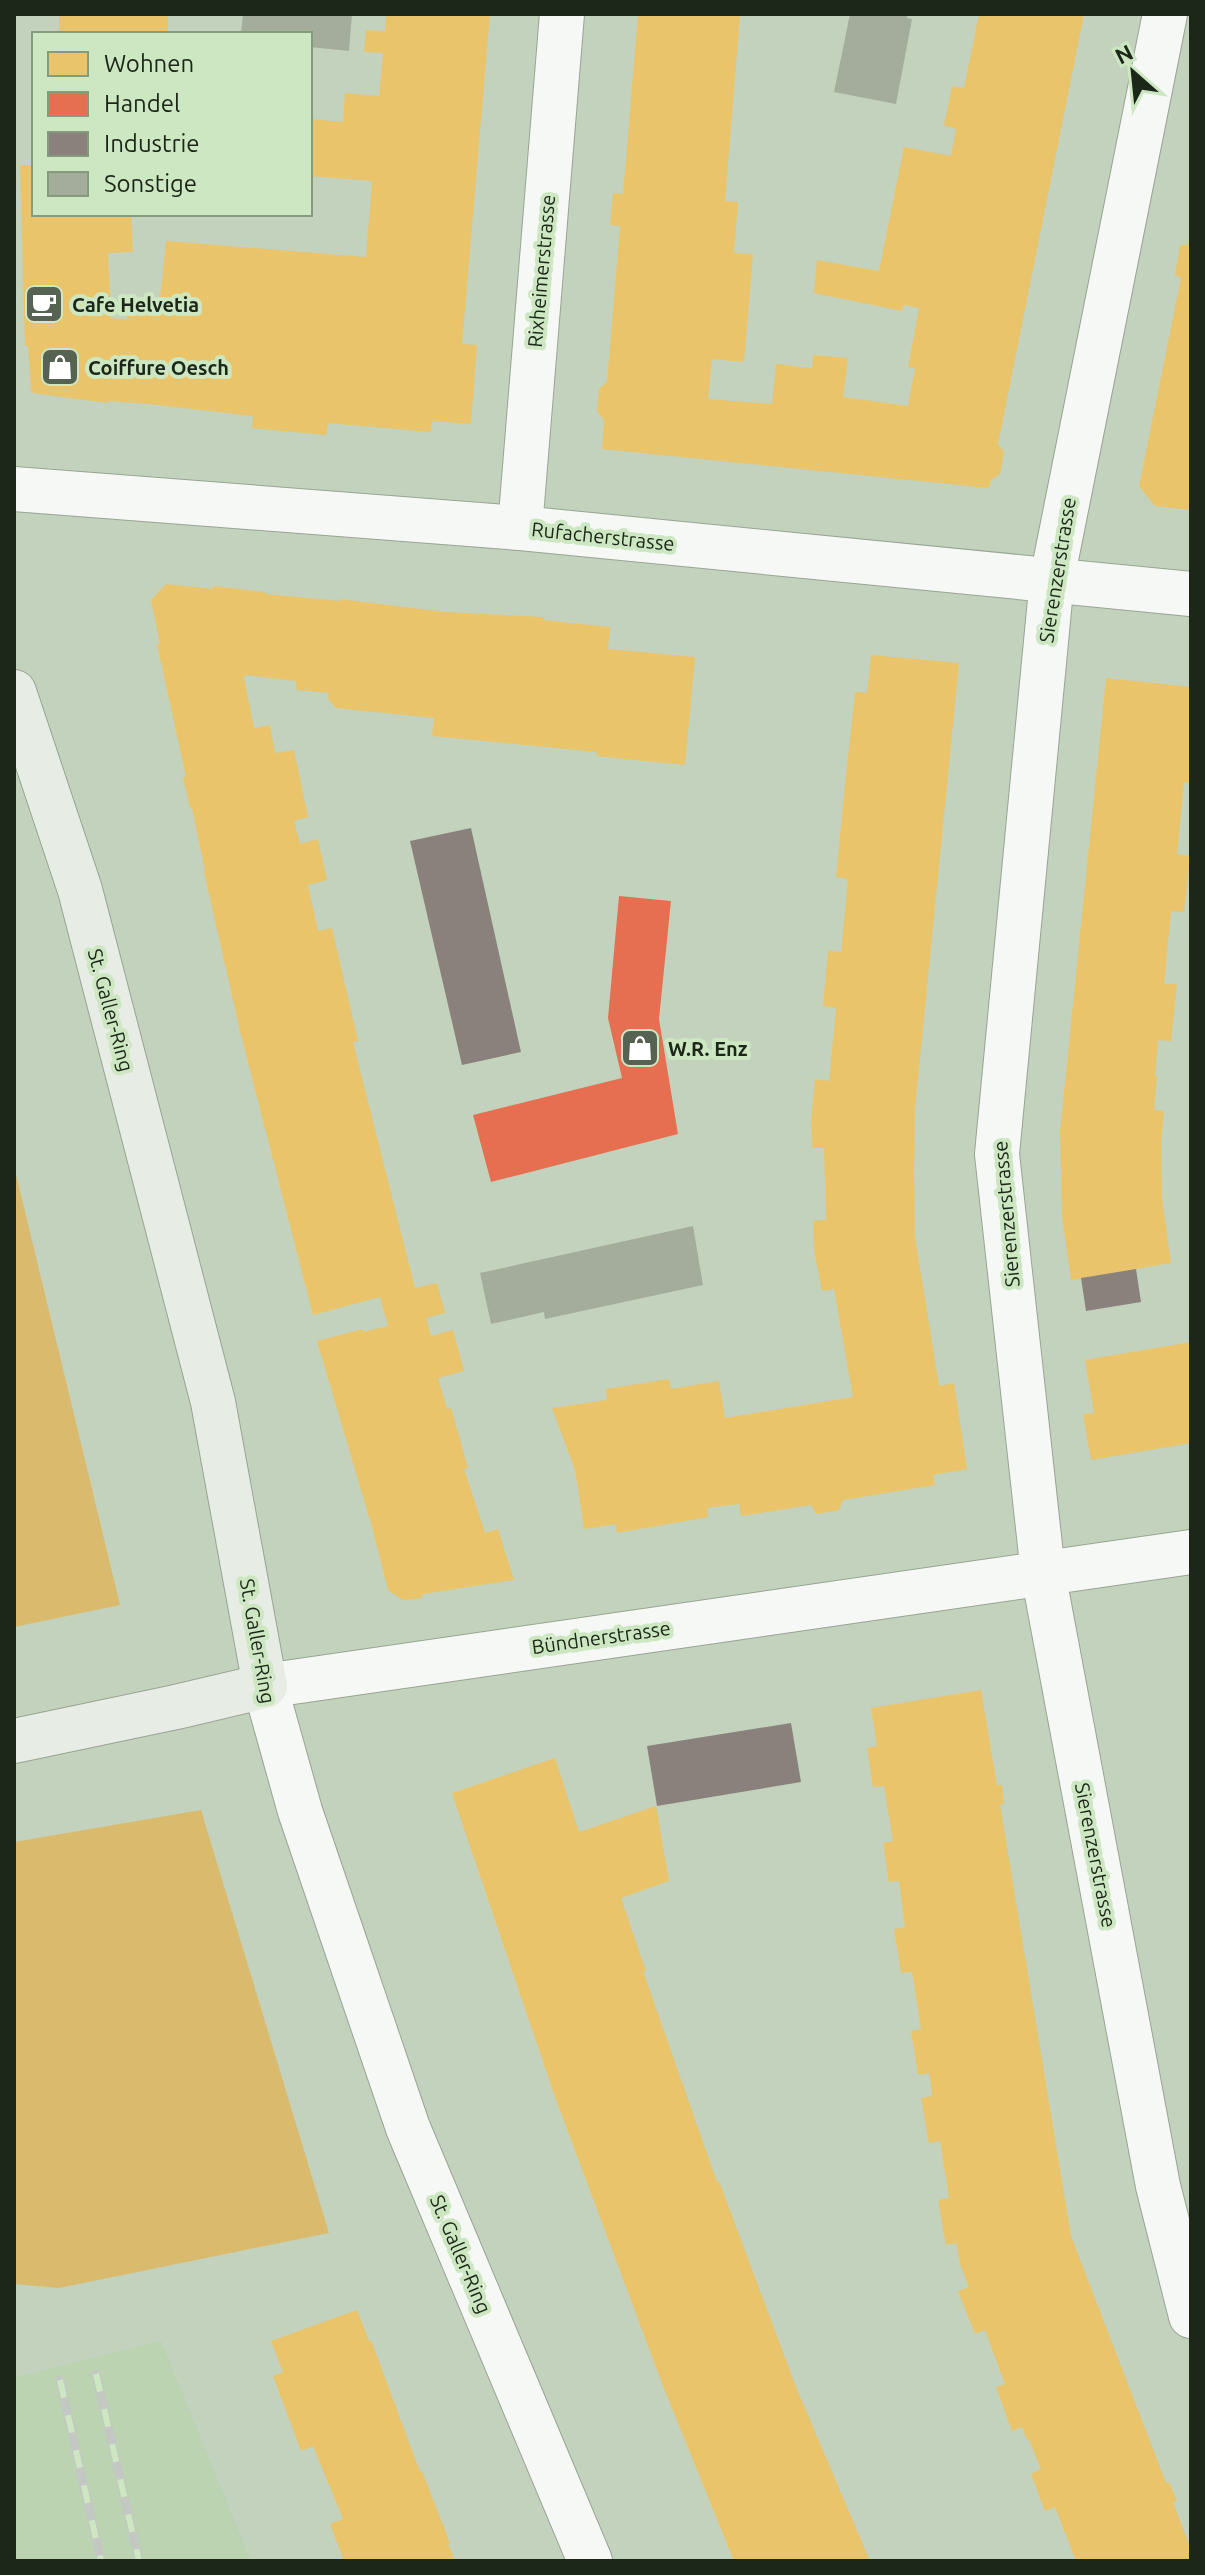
<svg xmlns="http://www.w3.org/2000/svg" width="1205" height="2575" font-family="Ubuntu,sans-serif">
<style>
.built{fill:#bbd3b1}
.green{fill:#dabb6d}
.homes{fill:#e9c46a}
.shops{fill:#e76f51}
.industry{fill:#8a817c}
.building{fill:#a4ad9b}
.lines{fill:none;stroke-linecap:round;stroke-linejoin:round}
.street-casing{stroke:#99a494;stroke-width:46}
.secondary-casing{stroke:#99a494;stroke-width:46}
.street{stroke:#f6f8f5;stroke-width:44}
.secondary{stroke:#e7ece4;stroke-width:44}
.rail-casing{stroke:#c4c8c2;stroke-width:9}
.rail{stroke:#cce7c1;stroke-width:6;stroke-dasharray:18;stroke-linecap:butt}
.labels{text-anchor:middle;dominant-baseline:central;stroke-width:8;stroke-linejoin:round;paint-order:stroke}
.street-label{font-size:20px;fill:#1d2719;stroke:#cce7c1}
.poi-label{font-size:20px;font-weight:bold;fill:#1d2719;stroke:#cce7c1;text-anchor:start}
</style>
<rect width="100%" height="100%" fill="#c3d2bd"/>
<!-- built -->
<path class="built" d="M161,2341L251,2561H14V2378Z"/>
<!-- green -->
<g class="green">
<path d="M14,1166L120,1605L14,1627Z"/>
<path d="M201,1810L329,2233L59,2288L14,2284V1842Z"/>
</g>
<!-- homes -->
<g class="homes">
<rect x="59" y="14" width="109" height="20"/>
<path d="M490,14L462,344L477,345L471,424L432,421L431,432L328,423L326,435L252,428L253,416L149,404L108,401V403L33,393L31,390L28,346H25L20,165H34V214H131L133,252L108,253L111,318L127,320L129,305L159,308L166,241L366,257L372,181L310,176V119L343,122L345,93L379,96L383,53L364,52L366,30L385,31L386,15Z"/>
<path d="M638,14H740L725,201L738,202L734,253L753,254L744,362L712,359L708,399L772,404L776,364L812,368L813,355L848,358L843,397L908,406L915,368L908,367L919,308L904,305L902,311L814,293L817,260L879,271L904,147L951,156L956,129L944,125L952,86L964,88L979,14H1084L998,444L1004,452L1000,474L991,480L989,488L602,449L604,420L597,411L599,389L607,382L620,226L610,225L613,193L623,194Z"/>
<path d="M1190,236H1191V510L1155,506L1139,486L1181,278L1175,275L1180,245H1188Z"/>
<path d="M166,584L213,589V586L265,592V594L340,601V599L445,612L544,617L543,620L610,627L608,649L695,657L685,765L596,756L597,752L432,736L434,718L336,708L328,699L329,693L297,690L296,681L245,675L244,678L254,728L270,725L275,753L294,750L308,817L294,821L300,844L318,839L327,880L308,885L318,931L332,928L358,1041L353,1042L415,1288L437,1283L445,1313L426,1318L431,1336L453,1330L464,1371L438,1378L447,1409L451,1408L468,1468L464,1469L474,1499L485,1533L498,1529L514,1580L423,1594L421,1598L403,1600L388,1590L372,1527L317,1341L363,1329V1332L388,1326L380,1297L313,1315L241,1035L204,872L205,871L192,808H190L183,777H186L157,644H160L151,600Z"/>
<path d="M871,655L959,663L915,1109L914,1172L915,1237L939,1386L954,1383L967,1469L933,1475L935,1485L843,1500L839,1510L817,1514L811,1505L741,1516L739,1504L707,1508L708,1517L617,1533L616,1524L584,1529L575,1470L552,1408L607,1400L606,1389L669,1379L671,1389L719,1381L725,1418L853,1397L834,1289L822,1291L814,1250L813,1221L826,1220L824,1148H812L811,1120L815,1079L829,1081L836,1008L823,1006L828,950L841,952L848,879L836,877L845,784L855,692L867,693Z"/>
<path d="M1106,678L1191,687V783L1184,782L1177,854L1190,856L1184,912L1171,911L1164,984H1177L1171,1041L1158,1040L1155,1076H1157L1154,1110L1164,1111L1161,1142L1162,1199L1171,1263L1071,1280L1062,1216L1060,1132Z"/>
<path d="M1191,1342V1443L1091,1460L1083,1414L1094,1413L1085,1360Z"/>
<path d="M981,1690L997,1785H1002L1004,1804L1000,1805L1071,2236L1166,2483L1169,2482L1177,2501L1173,2502L1191,2550V2561H1076L1055,2507L1045,2511L1031,2474L1041,2469L1029,2440H1027L1022,2427L1012,2431L996,2387L1005,2384L985,2330L975,2334L958,2291L969,2287L961,2267L956,2243L946,2245L938,2200L949,2198L940,2141L929,2143L921,2098L932,2096L931,2086L929,2073L918,2075L911,2031L921,2029L912,1972L901,1973L894,1929L905,1927L899,1881L889,1882L883,1843L893,1841L884,1786L873,1787L867,1748L877,1746L871,1708Z"/>
<path d="M555,1758L579,1832L656,1806L669,1881L621,1898L646,1971H643L717,2182L719,2181L796,2387L870,2561H734L663,2386L554,2094L452,1793Z"/>
<path d="M357,2310L369,2341L371,2340L420,2472L422,2471L450,2543L448,2544L455,2561H344L330,2524L343,2519L313,2446L301,2451L273,2376L283,2372L271,2341Z"/>
</g>
<!-- shops -->
<path class="shops" d="M619,896L671,901L659,1019L678,1134L491,1182L473,1115L622,1078L608,1018Z"/>
<!-- industry -->
<g class="industry">
<path d="M471,828L521,1052L462,1065L410,841Z"/>
<path d="M1136,1269L1141,1302L1086,1311L1081,1278Z"/>
<path d="M791,1723L801,1782L657,1806L647,1746Z"/>
</g>
<!-- building -->
<g class="building">
<path d="M243,14H352L349,51L310,47V34H241Z"/>
<path d="M850,14H908L907,18L912,19L896,104L834,92Z"/>
<path d="M693,1226L703,1285L545,1319L544,1312L491,1324L480,1273Z"/>
</g>
<g class="lines">
<defs>
<g id="street">
<path d="M1165,14L1052,579L997,1154L1043,1573L1158,2186L1191,2316"/>
<path d="M14,489L520,528L1191,594"/>
<path d="M520,528L562,14"/>
<path d="M590,2561L408,2128L300,1811L265,1686L1191,1552"/>
</g>
<path id="secondary" d="M14,692L80,890L213,1402L265,1686L176,1707L14,1741"/>
</defs>
<!-- street casing -->
<use href="#street" class="street-casing"/>
<!-- secondary casing -->
<use href="#secondary" class="secondary-casing"/>
<!-- street -->
<use href="#street" class="street"/>
<!-- secondary -->
<use href="#secondary" class="secondary"/>
<defs>
<g id="rail">
<path d="M96,2374L139,2561"/>
<path d="M60,2380L101,2561"/>
</g>
</defs>
<!-- rail casing -->
<use href="#rail" class="rail-casing"/>
<!-- rail -->
<use href="#rail" class="rail"/>
</g>
<!-- icons -->
<defs>
<symbol id="cafe-square" viewBox="-11 -11 22 22"><rect x="-9" y="-9" width="18" height="18" rx="4" fill="#576352" stroke="#cce7c1"/><path d="M-5.5-4.5H6V0H3Q3 3.5 0 3.5H-2.5Q-5.5 3.5-5.5 0ZM3-3.2v2h1.7v-2ZM-6 4.5H4V6H-6Z" fill="#fff"/></symbol>
<symbol id="shop-square" viewBox="-11 -11 22 22"><rect x="-9" y="-9" width="18" height="18" rx="4" fill="#576352" stroke="#cce7c1"/><path d="M-5-2.5h2.3a2.7 3.5 0 0 1 5.4 0H5L5.5 6h-11ZM-1.5-2.5h3a1.5 2.3 0 0 0-3 0Z" fill="#fff"/></symbol>
</defs>
<g fill-rule="evenodd">
<use href="#cafe-square" x="22" y="282" width="44" height="44"/>
<use href="#shop-square" x="38" y="345" width="44" height="44"/>
<use href="#shop-square" x="618" y="1026" width="44" height="44"/>
</g>
<g class="labels">
<!-- street labels -->
<g class="street-label">
<text transform="translate(541 271) rotate(-85)">Rixheimerstrasse</text>
<text transform="translate(603 536) rotate(6)">Rufacherstrasse</text>
<text transform="translate(1057 570) rotate(-81)">Sierenzerstrasse</text>
<text transform="translate(111 1010) rotate(75)">St. Galler-Ring</text>
<text transform="translate(1006 1214) rotate(-95)">Sierenzerstrasse</text>
<text transform="translate(601 1637) rotate(-8)">Bündnerstrasse</text>
<text transform="translate(258 1641) rotate(80)">St. Galler-Ring</text>
<text transform="translate(1096 1855) rotate(79)">Sierenzerstrasse</text>
<text transform="translate(461 2254) rotate(67)">St. Galler-Ring</text>
</g>
<!-- poi labels -->
<g class="poi-label">
<text x="72" y="304">Cafe Helvetia</text>
<text x="88" y="367">Coiffure Oesch</text>
<text x="668" y="1048">W.R. Enz</text>
</g>
</g>
<!-- border -->
<rect width="1205" height="2575" fill="none" stroke="#1d2719" stroke-width="32"/>
<!-- legend -->
<rect x="32" y="32" width="280" height="184" fill="#cce7c1" stroke="#869a7e" stroke-width="2"/>
<rect x="48" y="52" width="40" height="24" fill="#e9c46a" stroke="#869a7e" stroke-width="2"/>
<text x="104" y="72" font-size="24" fill="#1d2719">Wohnen</text>
<rect x="48" y="92" width="40" height="24" fill="#e76f51" stroke="#869a7e" stroke-width="2"/>
<text x="104" y="112" font-size="24" fill="#1d2719">Handel</text>
<rect x="48" y="132" width="40" height="24" fill="#8a817c" stroke="#869a7e" stroke-width="2"/>
<text x="104" y="152" font-size="24" fill="#1d2719">Industrie</text>
<rect x="48" y="172" width="40" height="24" fill="#a4ad9b" stroke="#869a7e" stroke-width="2"/>
<text x="104" y="192" font-size="24" fill="#1d2719">Sonstige</text>
<!-- north arrow -->
<g transform="translate(1133 72) rotate(333)" stroke="#cce7c1" stroke-width="6" paint-order="stroke">
<path d="M0-6L14 30L0 20L-14 30Z" fill="#1d2719"/>
<text y="-12" font-size="22" font-weight="bold" text-anchor="middle" fill="#1d2719">N</text>
</g>
</svg>
